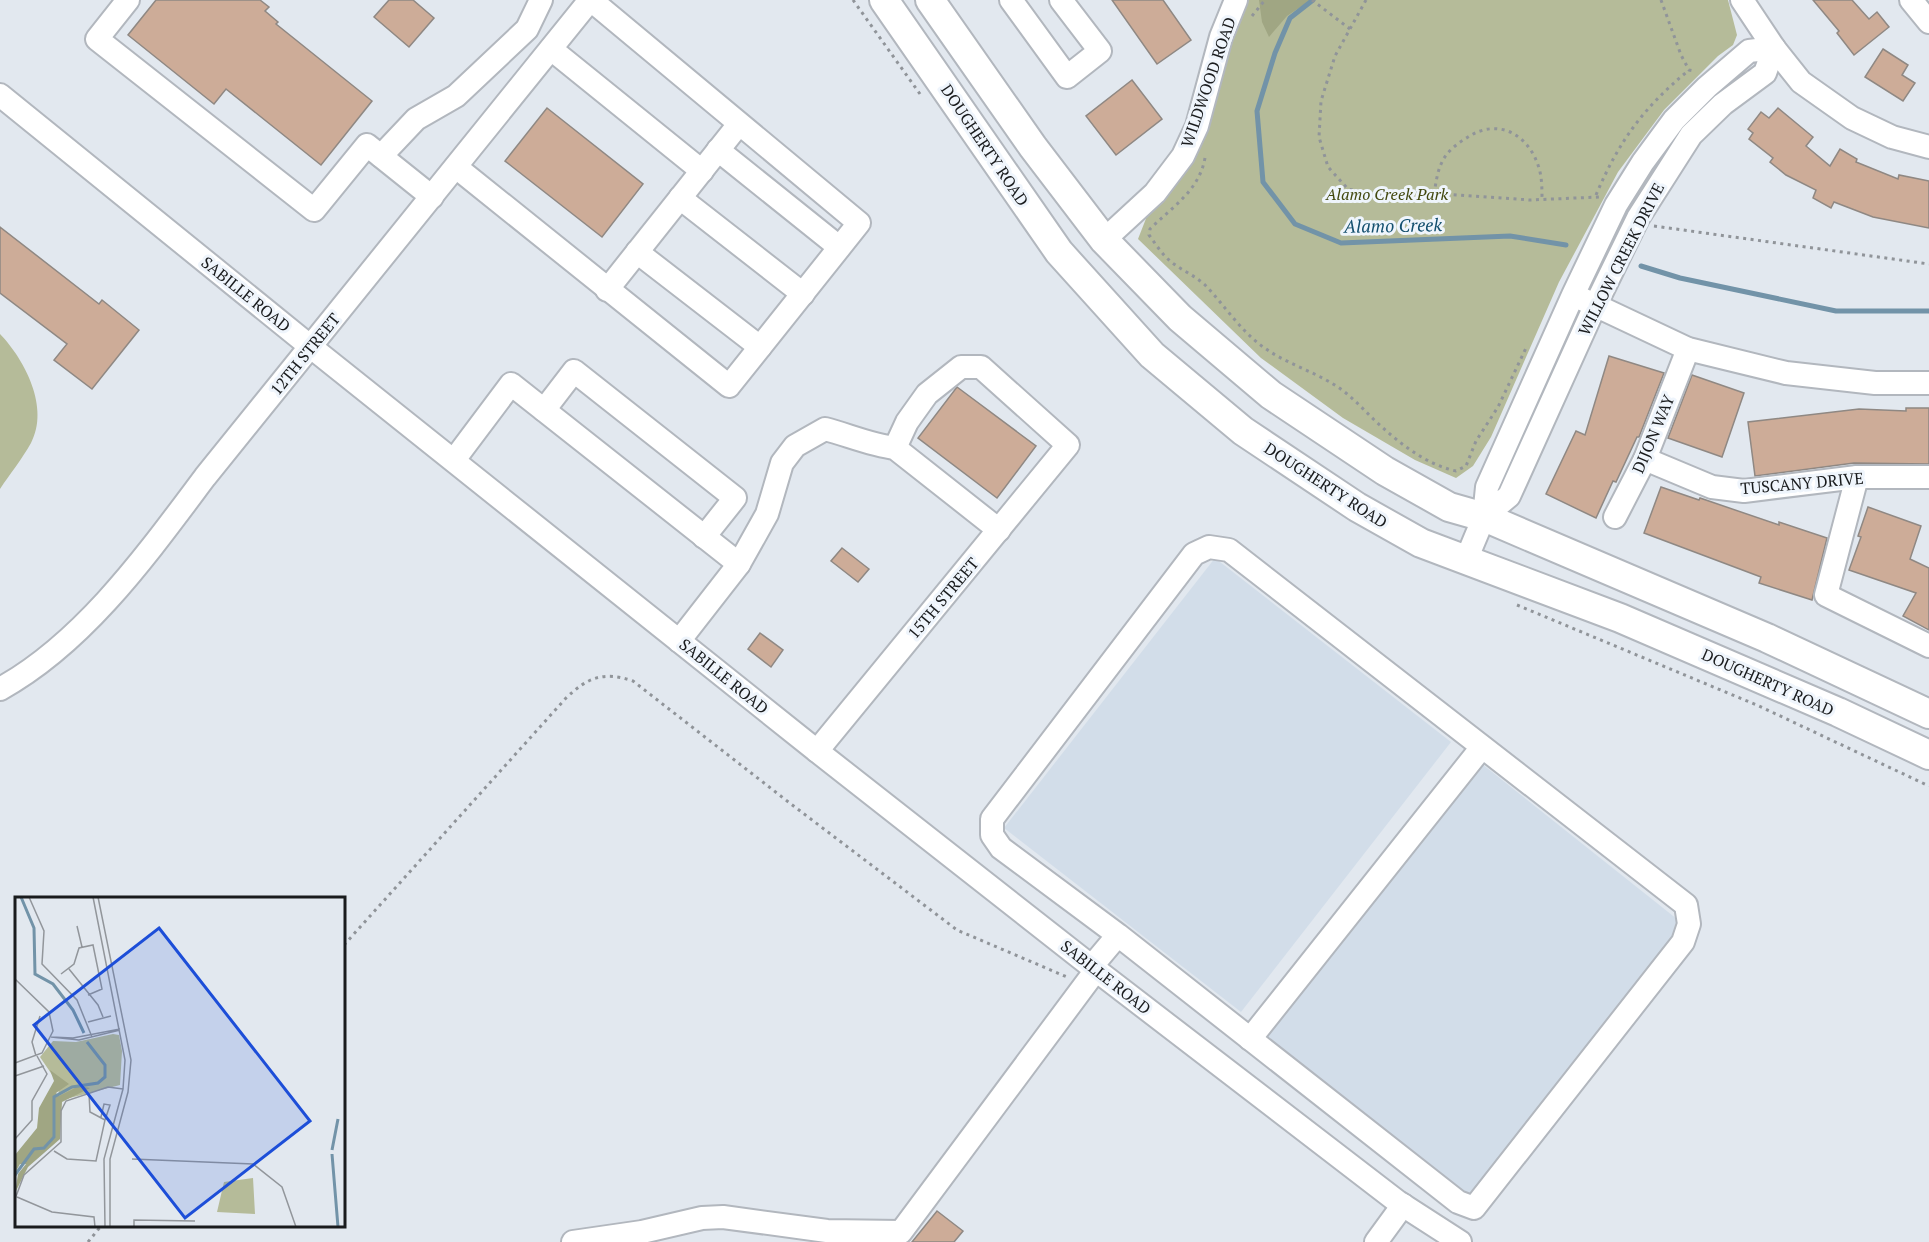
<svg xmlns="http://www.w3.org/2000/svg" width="1929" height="1242" font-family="'PT Serif',serif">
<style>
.built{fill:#d2dde9}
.green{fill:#b5bb99}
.forest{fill:#a0a683}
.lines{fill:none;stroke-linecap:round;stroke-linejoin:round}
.stream{stroke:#7293a8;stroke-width:5}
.building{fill:#cdac98;stroke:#8f8883;stroke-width:1.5}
.minor-casing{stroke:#b2b7be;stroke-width:26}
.major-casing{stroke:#b2b7be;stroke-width:32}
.path{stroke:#909499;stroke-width:3;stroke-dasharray:3 4.5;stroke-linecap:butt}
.minor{stroke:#fff;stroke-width:22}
.major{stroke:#fff;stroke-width:28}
.labels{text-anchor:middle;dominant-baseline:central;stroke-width:6;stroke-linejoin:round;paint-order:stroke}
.street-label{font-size:16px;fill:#191b1d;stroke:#eff5fc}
.park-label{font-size:16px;font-style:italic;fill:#42480e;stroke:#eff5fc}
.water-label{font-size:18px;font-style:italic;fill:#134f6e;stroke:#eff5fc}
.inset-river{fill:none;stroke:#7293a8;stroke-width:3}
.inset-road{fill:none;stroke:#92969b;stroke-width:1.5}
.view{fill:#1d4ed8;fill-opacity:0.15;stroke:#1d4ed8;stroke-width:3}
.inset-edge{fill:none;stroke:#191b1d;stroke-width:3}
</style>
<rect width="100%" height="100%" fill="#e2e8ef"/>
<!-- built -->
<g class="built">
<path d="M1215,558L1451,742L1241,1012L1004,828Z"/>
<path d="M1482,764L1687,927L1471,1200L1265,1038Z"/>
</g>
<!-- green -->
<g class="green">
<path d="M1247,0H1728L1737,35L1733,45L1718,56L1664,110L1618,172L1559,282L1491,437L1473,466L1456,478L1415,460L1343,418L1261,358L1138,239L1147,216L1163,202L1201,137L1209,109Z"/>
<path d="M0,334C25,360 50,408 31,443C22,459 10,474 0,489Z"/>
</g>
<!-- forest -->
<path class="forest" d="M1259,0H1311L1287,16L1269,37L1262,22Z"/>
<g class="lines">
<!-- stream -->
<g class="stream">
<path d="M1313,0L1290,18L1275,53L1257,111L1263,182L1295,224L1341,243L1510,236L1566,245"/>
<path d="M1641,266L1680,278L1836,311H1929"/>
</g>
</g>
<!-- building -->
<g class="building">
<path d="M156,0H260L269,7L265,11L278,22L276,24L372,101L321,165L226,89L214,104L128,35Z"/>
<path d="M389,0H413L434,18L409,47L374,17Z"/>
<path d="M1112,0H1163L1191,40L1157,64Z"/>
<path d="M1813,0H1852L1869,19L1877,12L1889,27L1854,55L1837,33L1839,31Z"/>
<path d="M1883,49L1908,65L1902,75L1915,83L1903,101L1865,77Z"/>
<path d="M1132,80L1162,119L1116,155L1086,116Z"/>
<path d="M547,108L643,184L602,237L505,161Z"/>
<path d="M1778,108L1813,137L1806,146L1830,166L1840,149L1857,159L1856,162L1898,179L1899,175L1929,181V228L1873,217L1834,202L1831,208L1813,198L1816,190L1786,175L1770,162L1773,158L1749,139L1753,133L1748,129L1761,112L1769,118Z"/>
<path d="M0,227L99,304L102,300L139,330L92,389L54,360L67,344L0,293Z"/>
<path d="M1609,356L1664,373L1639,437H1637L1616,482L1613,481L1596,518L1546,494L1576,431L1585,435Z"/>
<path d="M1692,375L1744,393L1722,457L1668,438Z"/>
<path d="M957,387L1036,446L997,498L918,438Z"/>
<path d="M1906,408H1929V464L1854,463L1755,476L1748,422L1859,409L1906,411Z"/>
<path d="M1661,487L1699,500L1700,498L1779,525V522L1827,538L1812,600L1759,583L1761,577L1644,533Z"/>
<path d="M1868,507L1921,526L1910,559L1929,568V630L1903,616L1916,593L1849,570L1861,537L1858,536Z"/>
<path d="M842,548L869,569L858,582L831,561Z"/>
<path d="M760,633L783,650L771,667L748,649Z"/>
<path d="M937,1211L963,1231L954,1242H912Z"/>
</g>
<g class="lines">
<defs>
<g id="minor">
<path d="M128,0L97,39L314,210L367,145L432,197"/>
<path d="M1011,0L1067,77L1100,51L1061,0"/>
<path d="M1742,0L1774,48L1801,82L1852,118L1892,137L1929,147"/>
<path d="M1911,0L1929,22"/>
<path d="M551,49L702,171"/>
<path d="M0,95L311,347L817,751L1096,970L1398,1202L1460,1242"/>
<path d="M718,150L839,247"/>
<path d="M381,156L416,119L456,96L527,29L541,0"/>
<path d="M456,167L729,386L859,223L591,0"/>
<path d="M680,198L803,294"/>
<path d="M1104,240L1155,193L1183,156L1197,126L1221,37L1236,0"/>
<path d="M637,252L760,347"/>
<path d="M607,290L739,124"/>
<path d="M1582,299L1688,349L1786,373L1875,383H1929"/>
<path d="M544,410L574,371L735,498L704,537"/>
<path d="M1645,459L1712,487L1744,491L1857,477H1929"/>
<path d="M454,460L511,384L739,564"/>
<path d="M1857,477L1826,595L1929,646"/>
<path d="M1615,517L1645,459L1688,349"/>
<path d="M1466,560L1484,517L1487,487L1573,295L1616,205L1643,162L1674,120L1707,87L1749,51L1774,48L1765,73L1723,104L1691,135L1638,218L1595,306L1509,496L1484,517"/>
<path d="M679,641L739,564L767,514L782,463L795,446L825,429C848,435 871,445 895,448L999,530"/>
<path d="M0,689C85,642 148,553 205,477L590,0"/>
<path d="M817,751L1068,445L981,367H961L927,394L907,422L895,448"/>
<path d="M1092,966L1118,935L1458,1202L1474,1208L1683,942L1689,924L1686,905L1229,550L1209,547L1194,554L992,819V835L1001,848L1118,935"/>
<path d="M1250,1039L1482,747"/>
<path d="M573,1242L642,1232L702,1218L723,1217L827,1231L901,1232L1096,970"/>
<path d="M1376,1242L1403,1205"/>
</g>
<g id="major">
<path d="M884,0L1059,252L1152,355L1243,431L1357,507L1421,543L1620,618L1838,712L1929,755"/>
<path d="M930,0L1033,147L1104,240L1180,318L1271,395L1385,471L1449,507L1484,517L1767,638L1929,714"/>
</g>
</defs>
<!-- minor casing -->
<use href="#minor" class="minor-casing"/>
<!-- major casing -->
<use href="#major" class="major-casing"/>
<!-- path -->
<g class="path">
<path d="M853,0L920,94"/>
<path d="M1312,0L1350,29"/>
<path d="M1366,0L1335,56L1321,101L1319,137L1328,167L1348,189L1378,196L1414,192L1530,200L1599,197"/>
<path d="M1661,0L1681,55L1689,70L1694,71"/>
<path d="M1252,16L1265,0"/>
<path d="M1205,158C1199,191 1172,207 1150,229L1149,235C1155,243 1161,253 1169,260C1180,270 1195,275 1206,286C1226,307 1241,332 1266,349C1289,365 1319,373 1342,390C1357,401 1368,415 1382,427C1403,446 1428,465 1456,471L1466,466L1476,441L1498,407L1526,348"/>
<path d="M1434,194C1436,183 1437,172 1442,162C1447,151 1458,143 1468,137C1499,117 1529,135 1539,168C1542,178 1542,189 1542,200"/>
<path d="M1596,195C1619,141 1643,108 1689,70"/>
<path d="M1654,226L1929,264"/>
<path d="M1517,605L1759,706L1929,786"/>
<path d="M344,945L566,698C588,677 604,671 633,681L791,804L957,930L1067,977"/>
<path d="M88,1242L101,1226"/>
</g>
<!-- minor -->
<use href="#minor" class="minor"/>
<!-- major -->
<use href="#major" class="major"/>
</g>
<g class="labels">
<!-- street labels -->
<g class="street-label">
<text transform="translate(1208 82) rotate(-71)">WILDWOOD ROAD</text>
<text transform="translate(985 145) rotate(56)">DOUGHERTY ROAD</text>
<text transform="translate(1621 259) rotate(-63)">WILLOW CREEK DRIVE</text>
<text transform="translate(246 294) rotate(39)">SABILLE ROAD</text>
<text transform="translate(305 354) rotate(-51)">12TH STREET</text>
<text transform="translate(1653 434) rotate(-67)">DIJON WAY</text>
<text transform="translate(1802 483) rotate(-5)">TUSCANY DRIVE</text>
<text transform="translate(1326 485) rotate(33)">DOUGHERTY ROAD</text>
<text transform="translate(943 598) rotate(-50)">15TH STREET</text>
<text transform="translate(724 676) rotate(39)">SABILLE ROAD</text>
<text transform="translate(1768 682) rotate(24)">DOUGHERTY ROAD</text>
<text transform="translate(1106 977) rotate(38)">SABILLE ROAD</text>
</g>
<!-- park labels -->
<g class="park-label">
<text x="1387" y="194">Alamo Creek Park</text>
</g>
<!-- water labels -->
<g class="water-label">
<text transform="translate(1393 225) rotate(-1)">Alamo Creek</text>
</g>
</g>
<!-- overview -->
<g transform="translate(15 897)">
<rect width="330" height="330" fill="#e2e8ef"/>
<path d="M98,137L104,138L107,154L105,188L43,204L44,188L25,160L38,144L61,145ZM238,281L240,317L202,315L209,285Z" fill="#b5bb99"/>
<path d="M35,173L54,187L41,196L44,199L64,189L75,191L47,205L45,242L13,270L0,296L3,277L11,267H5L0,276V258L22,231L24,211L39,184Z" fill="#a0a683"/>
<path class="inset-river" d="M6,0L19,31L20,77L38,87L58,113L69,136M317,253L323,222M317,257L323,330M0,278L19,252L29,251L39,240V200L57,190L83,186L90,180V168L72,145"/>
<path class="inset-road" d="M14,0L29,34L27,67L62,103L77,140M78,0L110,163L108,192L89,262L90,330M83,0L116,163L113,195L95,262V330M62,29L67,50M54,72L83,108L88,120M46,77L59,67L64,51L78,48L87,92L73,98M0,82L34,115L38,134L27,156L0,166M73,125L96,119M36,140L64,143L105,133M36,140L58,141L105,132M21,159L17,145L25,119M0,179L29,169M86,220L89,207L95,208L90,223M0,242L17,223V204L32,177L22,159M39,254L52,262L81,264L90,223L75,215L74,197M117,262L238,267L267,290L281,330M2,300L37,315L79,320L80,330M0,302L9,278L46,245V214L51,204L93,190L108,192M119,330V323L180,324"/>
<path class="view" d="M144,31L295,224L170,321L19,128Z"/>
<rect width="330" height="330" class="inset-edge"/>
</g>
</svg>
